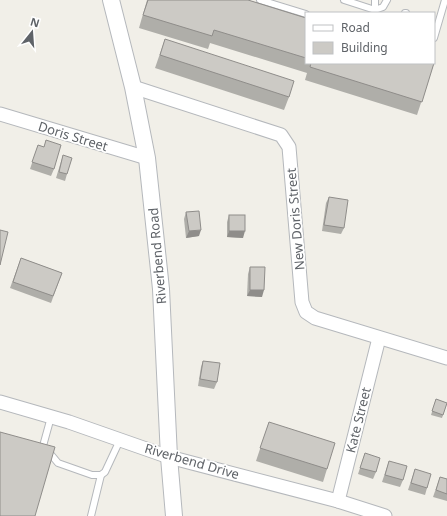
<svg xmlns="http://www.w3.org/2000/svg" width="447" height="516" font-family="'Noto Sans',sans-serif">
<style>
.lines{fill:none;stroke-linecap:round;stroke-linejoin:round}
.service-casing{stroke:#b5b8bc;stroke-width:8}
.minor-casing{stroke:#b5b8bc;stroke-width:15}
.tertiary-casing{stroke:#b5b8bc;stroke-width:18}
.service{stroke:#fff;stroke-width:6}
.minor{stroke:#fff;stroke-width:13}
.tertiary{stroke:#fff;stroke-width:16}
.wall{fill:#afaea9}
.shaded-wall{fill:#8f8d8a}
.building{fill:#cccac5;stroke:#8f8d8a}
.labels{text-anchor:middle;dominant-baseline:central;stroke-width:3.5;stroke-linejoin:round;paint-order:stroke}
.street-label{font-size:13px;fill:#5f6368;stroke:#fff}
</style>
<rect width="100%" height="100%" fill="#f1efe8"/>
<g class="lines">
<defs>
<g id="service">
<path d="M260,0L306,14"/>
<path d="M344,0L375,10L383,7L387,0"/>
<path d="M375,0V13"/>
<path d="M405,13H406"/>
<path d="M434,38L445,0"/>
<path d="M43,446L51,417"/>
<path d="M48,451L58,463L92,475H101L105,472L120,440"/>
<path d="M91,516L101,475"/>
</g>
<g id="minor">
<path d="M133,87L281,135L289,147L302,302L306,312L315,318L447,358"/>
<path d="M0,114L147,158"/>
<path d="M0,402L69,422L169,457L338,501L385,516"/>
<path d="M338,501L379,338"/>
</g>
<path id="tertiary" d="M111,0L133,87L147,158L161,289L169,457L174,516"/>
</defs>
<!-- service casing -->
<use href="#service" class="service-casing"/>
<!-- minor casing -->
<use href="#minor" class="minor-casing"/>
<!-- tertiary casing -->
<use href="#tertiary" class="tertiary-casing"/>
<!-- service -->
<use href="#service" class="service"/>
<!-- minor -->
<use href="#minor" class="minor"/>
<!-- tertiary -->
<use href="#tertiary" class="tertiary"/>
</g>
<!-- wall -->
<g class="wall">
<path d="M147,0H248L306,18V63H434L417,115L305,80L307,73L210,43L208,49L139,28Z"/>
<path d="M165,39L289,97L284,110L155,68Z"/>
<path d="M46,140L54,169L51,176L30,169L38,145L44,147Z"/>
<path d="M63,155L67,174L65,181L56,178Z"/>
<path d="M329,197L344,228L341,234L322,231L326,203Z"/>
<path d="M186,212L199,236L186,238L184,219Z"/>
<path d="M229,215L243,238L227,237V222Z"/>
<path d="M21,258L62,273L51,303L10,288Z"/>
<path d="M250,267L262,297L247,296L248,274Z"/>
<path d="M203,361L217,382L214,389L198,386L201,367Z"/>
<path d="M436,399L447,403L442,418L431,415Z"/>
<path d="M269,422L327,469L323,482L256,461Z"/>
<path d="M365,453L376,472L373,479L358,474Z"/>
<path d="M389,461L403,480L400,487L382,482Z"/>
<path d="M415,469L427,488L425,495L408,490Z"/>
<path d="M440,477L447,479V501L433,497Z"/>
</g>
<!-- shaded-wall -->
<g class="shaded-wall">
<path d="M201,230L199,236L186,238L189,231Z"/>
<path d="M229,231H245L243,238L227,237Z"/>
<path d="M250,290H264L262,297L247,296Z"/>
</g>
<!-- building -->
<g class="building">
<path d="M148,0H248L306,18V58L214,30L212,36L143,15Z"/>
<path d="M165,39L294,81L289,97L160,55Z"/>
<path d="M311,63H434L422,102L310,67Z"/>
<path d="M46,140L61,145L54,169L32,162L38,145L44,147Z"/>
<path d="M63,155L72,158L67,174L59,172Z"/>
<path d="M329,197L348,200L344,228L324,225Z"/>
<path d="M199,211L201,230L189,231L186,212Z"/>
<rect x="229" y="215" width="16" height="16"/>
<path d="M0,230L8,232L0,265Z"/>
<path d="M21,258L62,273L53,296L13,282Z"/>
<path d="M250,267H265L264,290H250Z"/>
<path d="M203,361L220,363L217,382L200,379Z"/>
<path d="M436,399L447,403L443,415L432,411Z"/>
<path d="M269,422L335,443L327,469L260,448Z"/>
<path d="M0,432L55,447L35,516H0Z"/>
<path d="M365,453L380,458L376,472L360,468Z"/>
<path d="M389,461L407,466L403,480L385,475Z"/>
<path d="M415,469L431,474L427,488L411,483Z"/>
<path d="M440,477L447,479V494L436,490Z"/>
</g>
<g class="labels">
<!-- street labels -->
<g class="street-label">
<text transform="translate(73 136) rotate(17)">Doris Street</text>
<text transform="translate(295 219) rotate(-95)">New Doris Street</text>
<text transform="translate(157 256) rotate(-95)">Riverbend Road</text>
<text transform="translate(358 420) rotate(-76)">Kate Street</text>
<text transform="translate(192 461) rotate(16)">Riverbend Drive</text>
</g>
</g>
<!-- legend -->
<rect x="305" y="12" width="130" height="52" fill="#ffffff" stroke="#bfc1c3"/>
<rect x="313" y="25" width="20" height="6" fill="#ffffff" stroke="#bfc1c3"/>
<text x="341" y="32" font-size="12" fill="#5f6368">Road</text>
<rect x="313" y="42" width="20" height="12" fill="#cccac5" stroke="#bfc1c3"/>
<text x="341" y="52" font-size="12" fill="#5f6368">Building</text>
<!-- north arrow -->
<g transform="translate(32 32) rotate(17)" stroke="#ffffff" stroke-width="3" paint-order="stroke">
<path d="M0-3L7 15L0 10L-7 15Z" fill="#5f6368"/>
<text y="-6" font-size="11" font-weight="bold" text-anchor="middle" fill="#5f6368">N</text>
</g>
</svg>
